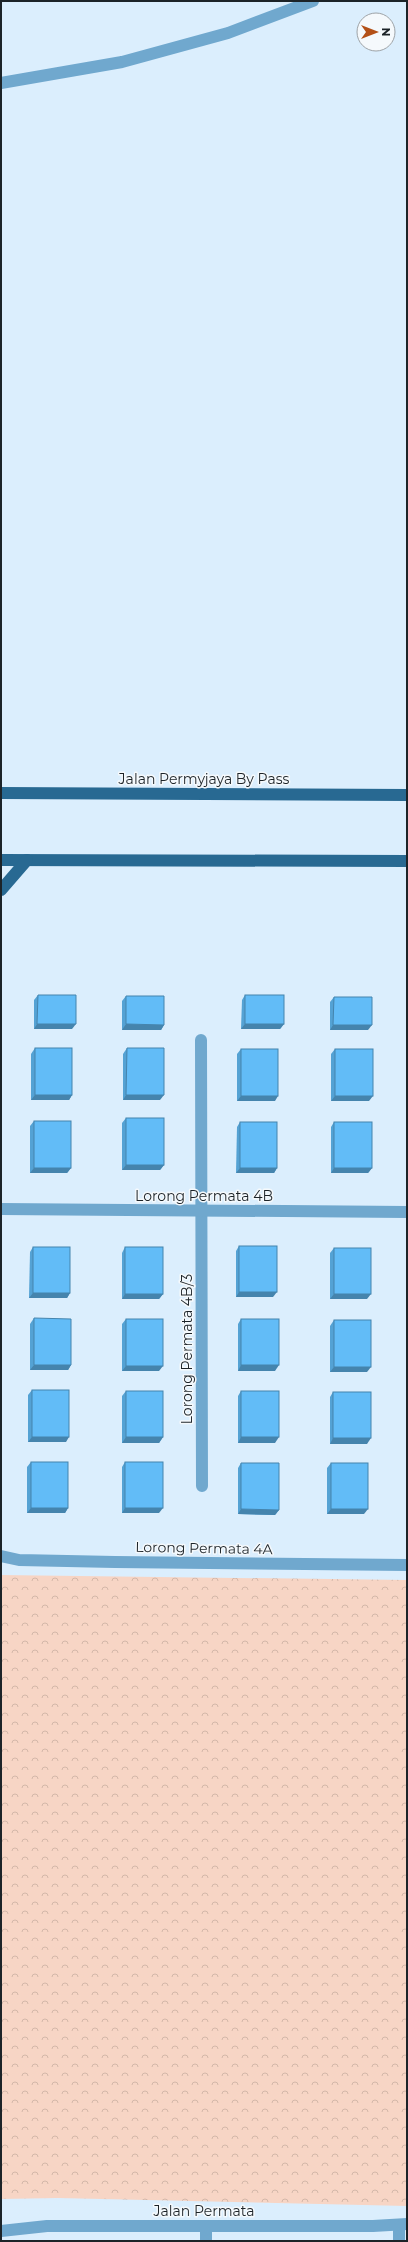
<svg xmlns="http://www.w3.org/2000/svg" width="408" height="2242" font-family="Montserrat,sans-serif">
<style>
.forest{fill:url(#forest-crowns)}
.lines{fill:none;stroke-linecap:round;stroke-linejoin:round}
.minor{stroke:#70a8ce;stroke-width:12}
.major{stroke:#286992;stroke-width:12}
.wall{fill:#54a2d4}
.shaded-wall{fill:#4584ad}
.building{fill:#62bcf7;stroke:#4584ad}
.labels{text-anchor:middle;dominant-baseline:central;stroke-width:3;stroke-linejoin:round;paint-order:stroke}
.street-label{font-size:14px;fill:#1c2328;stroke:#f5f9fc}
</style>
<defs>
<pattern id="forest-crowns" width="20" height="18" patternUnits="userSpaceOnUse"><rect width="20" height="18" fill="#f7d5c5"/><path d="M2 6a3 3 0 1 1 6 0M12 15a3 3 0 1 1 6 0" fill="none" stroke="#d3b7a9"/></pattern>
</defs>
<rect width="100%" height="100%" fill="#dbeefd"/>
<!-- forest -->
<path class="forest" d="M1,1575L407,1580V2206L58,2198L1,2199Z"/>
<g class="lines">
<!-- minor -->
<g class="minor">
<path d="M1,83L122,62L228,33L313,1"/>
<path d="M201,1040L202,1486"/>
<path d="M1,1209L407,1212"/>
<path d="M1,1556L19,1560L115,1562L407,1565"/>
<path d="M206,2226V2241"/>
<path d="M399,2226V2241"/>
<path d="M1,2231L47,2226H373L407,2224"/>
</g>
<!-- major -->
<g class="major">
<path d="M1,793L407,795"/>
<path d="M1,860L407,861"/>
<path d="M1,890L27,860"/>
</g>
</g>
<!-- wall -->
<g class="wall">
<path d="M38,995L72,1029H34V1000Z"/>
<path d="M245,995L284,1024L280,1029H241L242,1000Z"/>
<path d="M126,996L164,1025L161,1030H122V1001Z"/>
<path d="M334,997L368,1030H330V1002Z"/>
<path d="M35,1048L72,1095L69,1100H31V1054Z"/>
<path d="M127,1048L160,1100H123V1054Z"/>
<path d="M241,1049L275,1101H237V1054Z"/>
<path d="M335,1049L369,1101H331V1054Z"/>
<path d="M126,1118L164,1165L160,1170H122V1123Z"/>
<path d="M34,1121L71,1168L67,1173H30V1126Z"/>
<path d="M240,1122L277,1168L274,1173H236L237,1127Z"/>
<path d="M334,1122L372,1168L368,1173H331V1127Z"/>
<path d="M239,1246L273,1297H236V1251Z"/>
<path d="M33,1247L70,1293L67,1298H29L30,1252Z"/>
<path d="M125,1247L163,1294L159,1299H122V1253Z"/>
<path d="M334,1248L367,1299H330V1253Z"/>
<path d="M34,1318L71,1365L68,1370H30V1324Z"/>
<path d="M126,1319L159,1371H122V1324Z"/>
<path d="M241,1319L275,1371H238V1324Z"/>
<path d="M334,1320L367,1372H330V1326Z"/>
<path d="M32,1390L66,1442H28V1395Z"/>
<path d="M126,1391L163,1437L159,1443H122V1396Z"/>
<path d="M241,1391L275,1443H238V1396Z"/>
<path d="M333,1392L367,1444H330V1397Z"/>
<path d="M31,1462L68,1508L65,1513H27V1467Z"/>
<path d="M125,1462L159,1513H122V1467Z"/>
<path d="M241,1463L279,1510L275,1515L238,1514V1468Z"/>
<path d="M331,1463L364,1514H327V1468Z"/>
</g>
<!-- shaded-wall -->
<g class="shaded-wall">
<path d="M37,1024H76L72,1029H34Z"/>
<path d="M126,1024L164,1025L161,1030H122Z"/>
<path d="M245,1024H284L280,1029H241Z"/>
<path d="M333,1025H372L368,1030H330Z"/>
<path d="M35,1095H72L69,1100H31Z"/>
<path d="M126,1095H164L160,1100H123Z"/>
<path d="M241,1096H278L275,1101H237Z"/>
<path d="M335,1096H373L369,1101H331Z"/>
<path d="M126,1165H164L160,1170H122Z"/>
<path d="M34,1168H71L67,1173H30Z"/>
<path d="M240,1168H277L274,1173H236Z"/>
<path d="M334,1168H372L368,1173H331Z"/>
<path d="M239,1292H277L273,1297H236Z"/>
<path d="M33,1293H70L67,1298H29Z"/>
<path d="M125,1294H163L159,1299H122Z"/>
<path d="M334,1294H371L367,1299H330Z"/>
<path d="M34,1365H71L68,1370H30Z"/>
<path d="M241,1365H279L275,1371H238Z"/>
<path d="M126,1366H163L159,1371H122Z"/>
<path d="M334,1367H371L367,1372H330Z"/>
<path d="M32,1437H69L66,1442H28Z"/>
<path d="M126,1437H163L159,1443H122Z"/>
<path d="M241,1437H279L275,1443H238Z"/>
<path d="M333,1438H371L367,1444H330Z"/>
<path d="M31,1508H68L65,1513H27Z"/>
<path d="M125,1508H163L159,1513H122Z"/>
<path d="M241,1509L279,1510L275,1515L238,1514Z"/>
<path d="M331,1509H368L364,1514H327Z"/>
</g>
<!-- building -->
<g class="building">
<path d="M38,995H76V1024H37Z"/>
<rect x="245" y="995" width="39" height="29"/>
<path d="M126,996H164V1025L126,1024Z"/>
<path d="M334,997H372V1025H333Z"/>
<rect x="35" y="1048" width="37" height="47"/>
<path d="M127,1048H164V1095H126Z"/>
<rect x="241" y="1049" width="37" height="47"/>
<rect x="335" y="1049" width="38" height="47"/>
<rect x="126" y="1118" width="38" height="47"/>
<rect x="34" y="1121" width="37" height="47"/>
<rect x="240" y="1122" width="37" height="46"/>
<rect x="334" y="1122" width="38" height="46"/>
<rect x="239" y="1246" width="38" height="46"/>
<rect x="33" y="1247" width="37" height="46"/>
<rect x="125" y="1247" width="38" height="47"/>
<rect x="334" y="1248" width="37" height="46"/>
<path d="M34,1318L71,1319V1365H34Z"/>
<rect x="126" y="1319" width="37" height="47"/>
<rect x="241" y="1319" width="38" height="46"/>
<rect x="334" y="1320" width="37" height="47"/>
<rect x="32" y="1390" width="37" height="47"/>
<rect x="126" y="1391" width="37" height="46"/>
<rect x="241" y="1391" width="38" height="46"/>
<rect x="333" y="1392" width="38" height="46"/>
<rect x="31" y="1462" width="37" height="46"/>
<rect x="125" y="1462" width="38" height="46"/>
<path d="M241,1463H279V1510L241,1509Z"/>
<rect x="331" y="1463" width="37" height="46"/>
</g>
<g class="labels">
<!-- street labels -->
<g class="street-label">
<text x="204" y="779">Jalan Permyjaya By Pass</text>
<text x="204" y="1196">Lorong Permata 4B</text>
<text transform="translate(187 1349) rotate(-90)">Lorong Permata 4B/3</text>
<text transform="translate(204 1548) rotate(1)">Lorong Permata 4A</text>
<text x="204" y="2211">Jalan Permata</text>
</g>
</g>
<!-- border -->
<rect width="408" height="2242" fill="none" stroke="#1c2328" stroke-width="4"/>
<!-- north arrow -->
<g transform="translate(376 32) rotate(90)"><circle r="19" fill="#f5f9fc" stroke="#9ea3a7"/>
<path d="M0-3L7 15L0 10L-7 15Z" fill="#b35017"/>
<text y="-6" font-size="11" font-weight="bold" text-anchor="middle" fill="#1c2328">N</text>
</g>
</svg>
